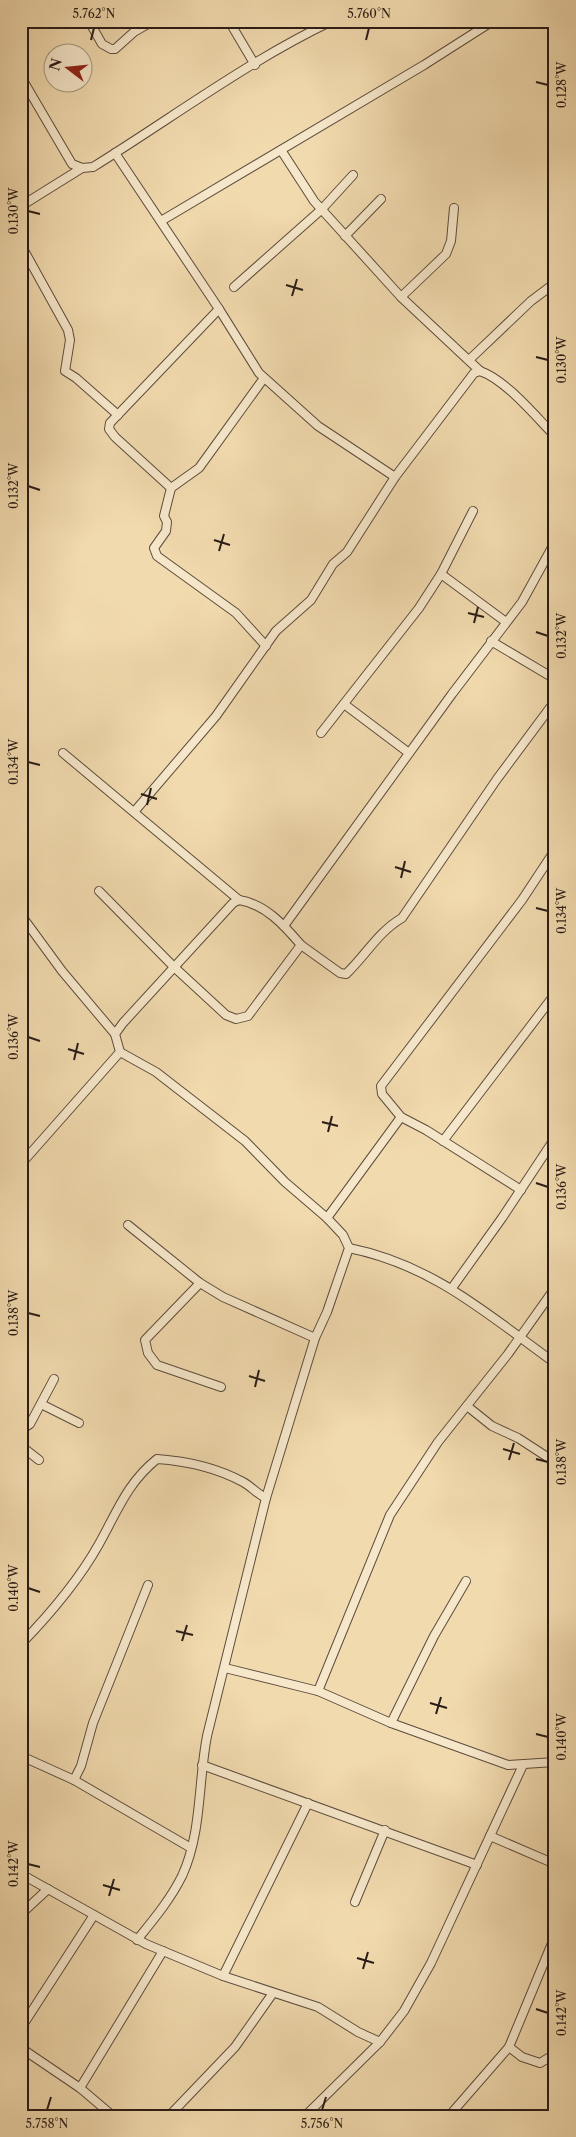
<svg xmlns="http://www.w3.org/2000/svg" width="576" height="2137" font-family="'Libre Caslon Text',serif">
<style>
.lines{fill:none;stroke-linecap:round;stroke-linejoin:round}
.street-casing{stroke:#5c4c3c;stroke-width:10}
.street{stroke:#f6e7ca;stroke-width:8}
.ticks{fill:none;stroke:#2a1c16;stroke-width:2}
.neatline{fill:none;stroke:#2a1c16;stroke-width:2}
.ticks-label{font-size:12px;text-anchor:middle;fill:#2a1c16}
</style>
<rect width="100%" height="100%" fill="#f1daae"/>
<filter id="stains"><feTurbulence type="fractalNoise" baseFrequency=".004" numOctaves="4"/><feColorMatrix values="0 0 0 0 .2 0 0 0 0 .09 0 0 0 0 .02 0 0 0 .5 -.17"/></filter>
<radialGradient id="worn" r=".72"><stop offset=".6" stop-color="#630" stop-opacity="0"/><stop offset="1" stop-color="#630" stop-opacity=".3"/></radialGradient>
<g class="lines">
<defs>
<g id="street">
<path d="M89,21L102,44L111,49H115L134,32L153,21"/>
<path d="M229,21L255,65"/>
<path d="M21,77L72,164L82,168L93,167C172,118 248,61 332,21"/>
<path d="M281,150L314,201L401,297L480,371"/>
<path d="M115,153L219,309L259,373L318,426L395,477"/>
<path d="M21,206L82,168"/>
<path d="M161,221L424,65L493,21"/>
<path d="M345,236L381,199"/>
<path d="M21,245L68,330L70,340L65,371L76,378L118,415"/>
<path d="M234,287L322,209L353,175"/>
<path d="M401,297L446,254L451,241L454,208"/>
<path d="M219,309L110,423L109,429L115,437L171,488L164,516L167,522L166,531L154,548L157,556L236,613L266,646"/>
<path d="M469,360L531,301L555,283"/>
<path d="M171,488L199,468L264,378"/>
<path d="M441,574L506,622"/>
<path d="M491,641L555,679"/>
<path d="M344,704L409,753"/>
<path d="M321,733L419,608L441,574L473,511"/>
<path d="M63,753L239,900C265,904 284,925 301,945L248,1016L236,1019L226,1015L174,967L99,891"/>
<path d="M134,812L216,716L276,631L311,600L333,564L347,552L395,477L474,373L480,371C506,380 535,416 555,436"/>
<path d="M21,915L62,971L115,1034"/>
<path d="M284,926L452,694L522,602L555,542"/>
<path d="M301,945L340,973L346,974C366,955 378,932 402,918L497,779L555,701"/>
<path d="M120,1052L156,1072L245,1141L285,1182L327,1218L343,1235L349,1248L327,1312L315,1338L223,1297L200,1283L128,1225"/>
<path d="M443,1141L555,994"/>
<path d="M21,1164L120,1052L115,1034L123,1023L233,903L239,900"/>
<path d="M521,1190L426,1130L401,1117L382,1094L381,1086L522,900L555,850"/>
<path d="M327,1218L401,1117"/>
<path d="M349,1248C433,1265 487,1314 555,1363"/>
<path d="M200,1283L145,1340L148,1353L157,1365L221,1387"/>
<path d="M452,1288L502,1218L555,1138"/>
<path d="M41,1404L79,1423"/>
<path d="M467,1406L492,1426L518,1438L555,1462"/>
<path d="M21,1430L30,1424L54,1379"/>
<path d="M21,1446L39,1460"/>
<path d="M21,1644C50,1614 79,1580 99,1544C117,1512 127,1483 157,1459C186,1461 217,1468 243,1482C252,1487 257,1494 266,1498"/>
<path d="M225,1668L318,1691L391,1723L508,1765L555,1762"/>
<path d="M318,1691L390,1515L438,1442L508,1354L555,1288"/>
<path d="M391,1723L434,1636L466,1581"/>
<path d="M21,1756L74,1780L191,1848"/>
<path d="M202,1765L477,1865"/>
<path d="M74,1780L81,1766L93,1723L148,1585"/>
<path d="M490,1836L555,1864"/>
<path d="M21,1874L146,1944L223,1976L318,2007L358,2032L380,2042"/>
<path d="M355,1902L385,1830"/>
<path d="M21,1914L48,1889"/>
<path d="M137,1940C154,1919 170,1900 182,1876C202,1833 198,1782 207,1736L266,1498L315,1338"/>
<path d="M223,1976L308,1803"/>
<path d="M21,2028L94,1915"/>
<path d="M509,2047L522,2057L540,2063L555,2054"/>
<path d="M21,2048L80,2088L113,2116"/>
<path d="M80,2088L163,1951"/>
<path d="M21,2115L22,2116"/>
<path d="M169,2116L235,2047L273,1993"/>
<path d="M305,2116L380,2042L404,2011L431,1963L523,1765"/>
<path d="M449,2116L509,2047L555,1936"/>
</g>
</defs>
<!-- street casing -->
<use href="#street" class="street-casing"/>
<!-- street -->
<use href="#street" class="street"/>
</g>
<!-- ticks -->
<path class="ticks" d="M91,40L94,28M366,40L369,28M536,82L548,85M28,211L40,214M286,285L303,290M292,296L297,279M536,357L548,360M28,486L40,490M214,540L230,545M219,551L224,534M468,613L484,617M474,623L478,607M536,632L548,636M28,762L40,765M141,794L157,799M147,805L151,788M395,867L411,872M401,878L405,861M536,908L548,911M28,1037L40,1041M68,1049L84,1054M74,1060L78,1043M322,1122L338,1126M328,1132L332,1116M536,1183L548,1187M28,1313L40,1316M249,1376L265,1381M255,1387L259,1370M503,1449L520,1454M536,1459L548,1462M509,1460L514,1443M28,1588L40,1592M176,1631L193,1635M182,1641L187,1625M430,1703L447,1708M436,1714L441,1697M536,1734L548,1737M28,1864L40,1867M103,1885L120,1890M109,1896L114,1879M357,1958L374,1963M363,1969L368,1952M536,2009L548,2013M47,2110L51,2097M322,2110L326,2097"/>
<!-- margin -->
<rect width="576" height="2137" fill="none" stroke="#f1daae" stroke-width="55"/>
<!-- north arrow -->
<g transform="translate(68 68) rotate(286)"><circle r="24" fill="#f6e7ca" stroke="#a49682"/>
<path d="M0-4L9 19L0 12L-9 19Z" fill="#8f2418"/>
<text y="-8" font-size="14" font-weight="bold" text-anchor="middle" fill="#2a1c16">N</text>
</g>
<rect x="28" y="28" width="520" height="2082" class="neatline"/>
<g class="ticks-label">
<text x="94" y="18">5.762°N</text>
<text x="369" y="18">5.760°N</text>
<text transform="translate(562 85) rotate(-90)" y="4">0.128°W</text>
<text transform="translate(14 211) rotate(-90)" y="4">0.130°W</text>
<text transform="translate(562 360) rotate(-90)" y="4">0.130°W</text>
<text transform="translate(14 486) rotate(-90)" y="4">0.132°W</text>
<text transform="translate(562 636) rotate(-90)" y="4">0.132°W</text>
<text transform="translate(14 762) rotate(-90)" y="4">0.134°W</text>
<text transform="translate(562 911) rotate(-90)" y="4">0.134°W</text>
<text transform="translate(14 1037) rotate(-90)" y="4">0.136°W</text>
<text transform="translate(562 1187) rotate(-90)" y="4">0.136°W</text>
<text transform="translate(14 1313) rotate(-90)" y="4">0.138°W</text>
<text transform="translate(562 1462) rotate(-90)" y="4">0.138°W</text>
<text transform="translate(14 1588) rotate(-90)" y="4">0.140°W</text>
<text transform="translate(562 1737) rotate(-90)" y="4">0.140°W</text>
<text transform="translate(14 1864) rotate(-90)" y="4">0.142°W</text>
<text transform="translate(562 2013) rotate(-90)" y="4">0.142°W</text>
<text x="47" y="2128">5.758°N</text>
<text x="322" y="2128">5.756°N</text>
</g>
<rect width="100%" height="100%" filter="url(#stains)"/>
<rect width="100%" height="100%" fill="url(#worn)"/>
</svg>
